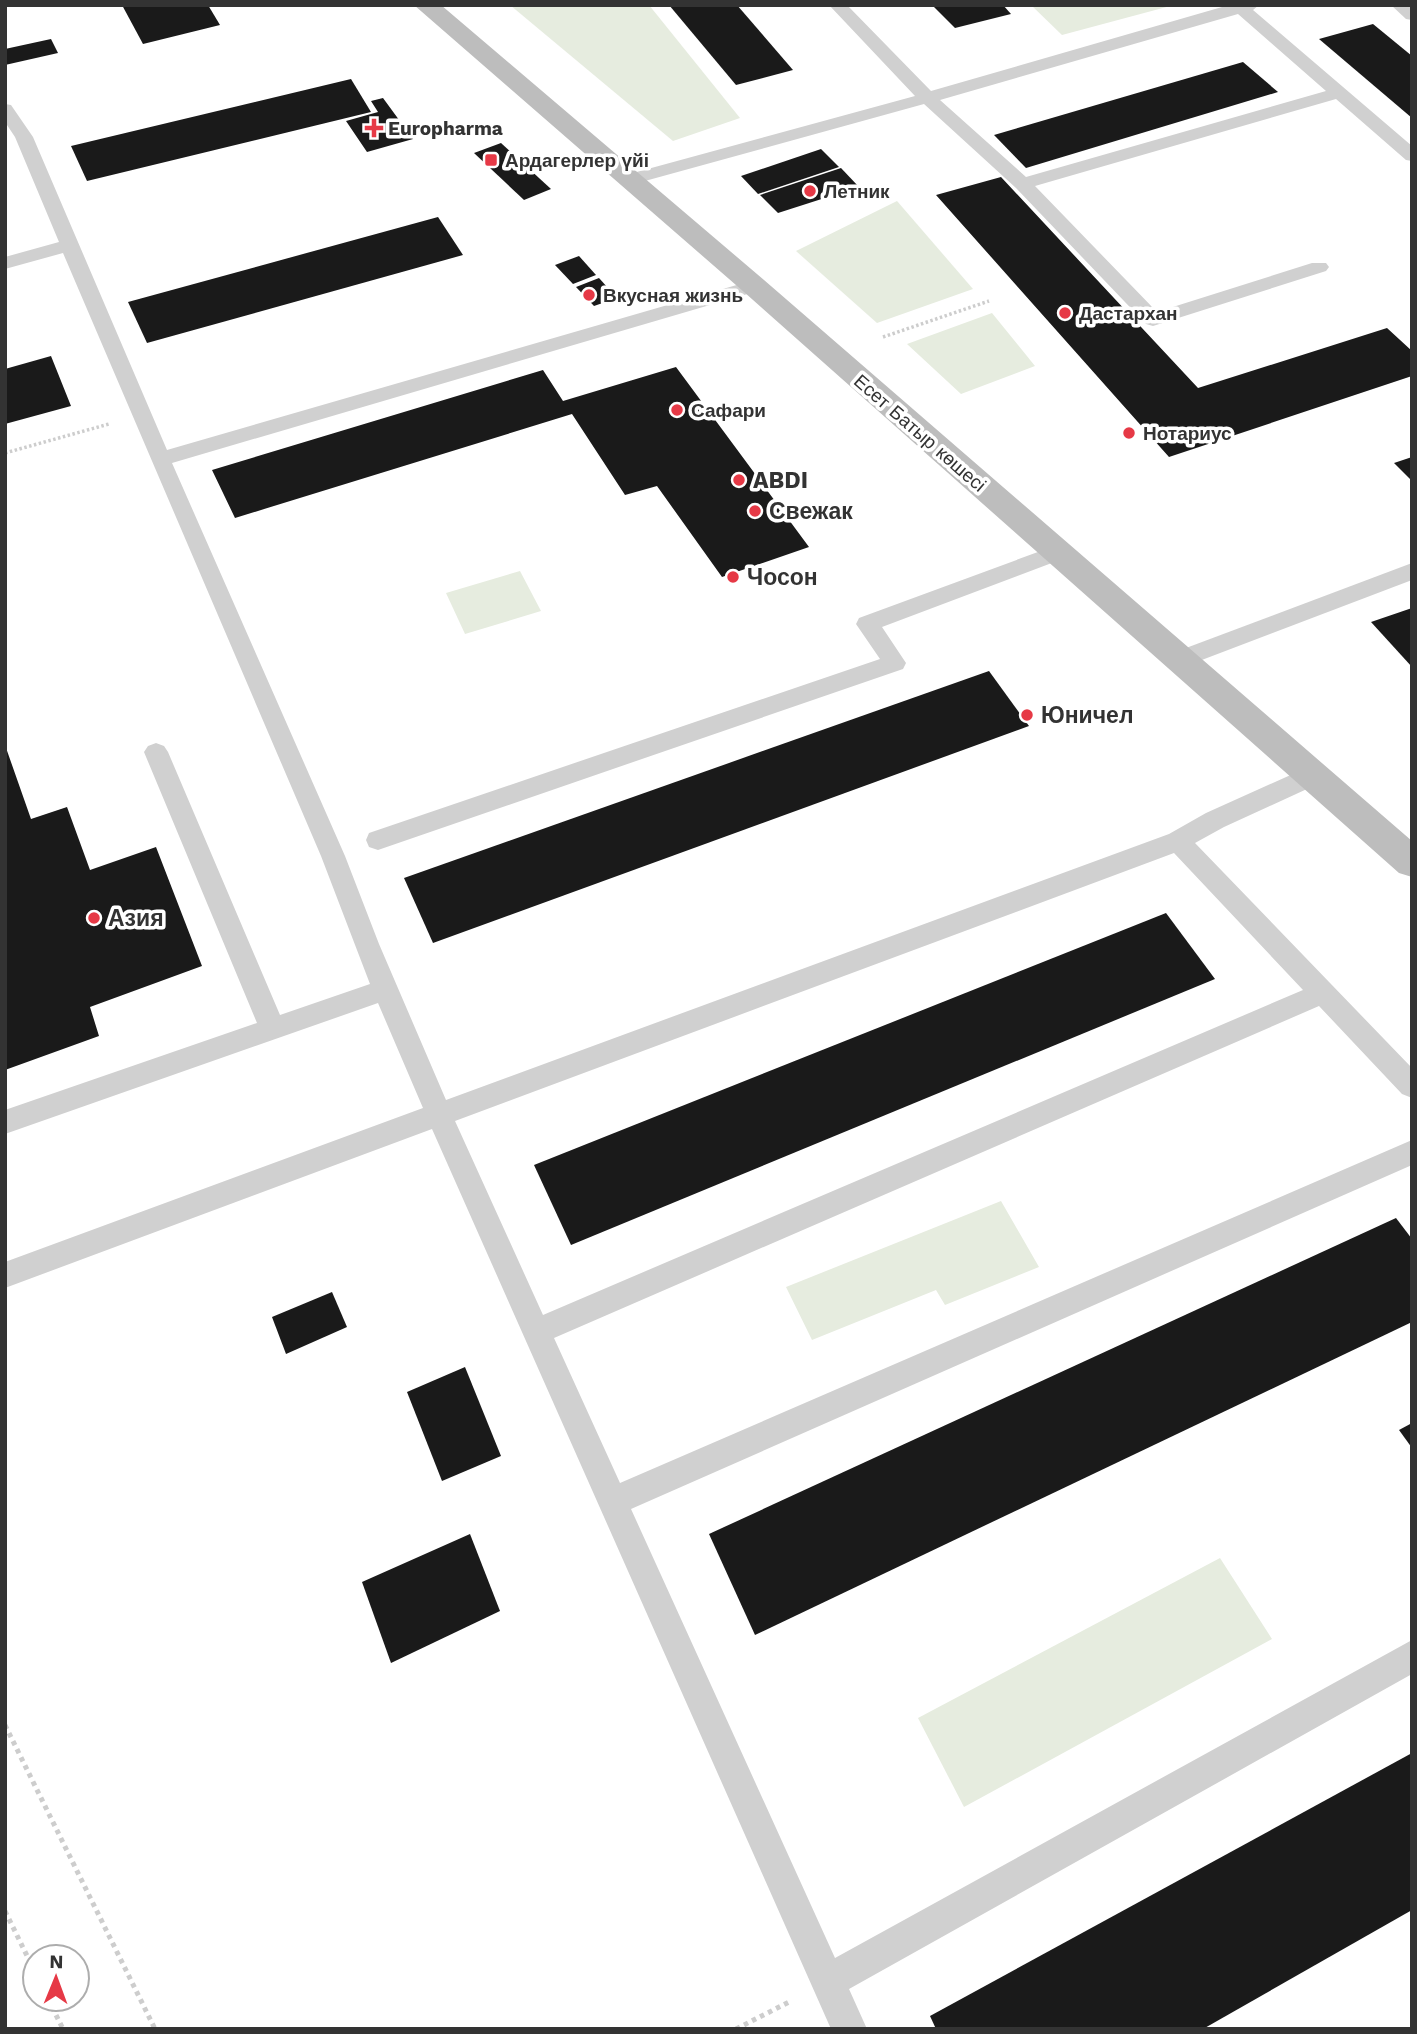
<svg xmlns="http://www.w3.org/2000/svg" width="1417" height="2034" font-family="'Work Sans',sans-serif">
<style>
.green{fill:#e6ecdf}
.building{fill:#1a1a1a}
.lines{fill:none;stroke-linecap:round;stroke-linejoin:round}
.path-far1{stroke:#cdcdcd;stroke-width:3.5;stroke-dasharray:2.5 2.5;stroke-linecap:butt}
.path{stroke:#cdcdcd;stroke-width:5;stroke-dasharray:4.5 4.5;stroke-linecap:butt}
.lane{fill:#d0d0d0;fill-rule:evenodd}
.secondary{fill:#bdbdbd;fill-rule:evenodd}
.poi-dot{fill:#e63946;stroke:#fff;stroke-width:2.5}
.labels{text-anchor:middle;dominant-baseline:central;stroke-width:7;stroke-linejoin:round;paint-order:stroke}
.far-poi-label{font-size:19px;font-weight:bold;fill:#333;stroke:#fff;text-anchor:start}
.far-street-label{font-size:19px;fill:#333;stroke:#fff}
.poi-label{font-size:23px;font-weight:bold;fill:#333;stroke:#fff;text-anchor:start}
</style>
<rect width="100%" height="100%" fill="#fff"/>
<!-- green -->
<g class="green">
<path d="M510,5H649L740,118L673,141Z"/>
<path d="M1031,5H1174L1062,35Z"/>
<path d="M897,201L973,289L877,323L796,251Z"/>
<path d="M992,313L1035,366L961,394L907,344Z"/>
<path d="M520,571L541,611L465,634L446,593Z"/>
<path d="M1001,1201L1039,1267L945,1305L936,1290L812,1340L786,1287Z"/>
<path d="M1220,1558L1272,1639L964,1807L918,1718Z"/>
</g>
<!-- building -->
<g class="building">
<path d="M122,5H208L220,25L143,44Z"/>
<path d="M669,5H737L793,70L736,85Z"/>
<path d="M932,5H1003L1011,14L955,28Z"/>
<path d="M1373,24L1412,56V118L1319,39Z"/>
<path d="M51,39L58,53L5,65V49Z"/>
<path d="M1243,62L1278,92L1026,168L994,135Z"/>
<path d="M351,79L371,112L87,181L71,146Z"/>
<path d="M383,98L413,139L367,152L346,121L378,112L371,101Z"/>
<path d="M501,143L551,189L524,200L474,153Z"/>
<path d="M821,149L839,167L758,194L741,176Z"/>
<path d="M841,168L859,187L778,213L760,195Z"/>
<path d="M1001,177L1198,388L1387,328L1412,351V376L1169,457L936,195Z"/>
<path d="M438,217L463,255L147,343L128,302Z"/>
<path d="M579,256L596,275L573,284L555,265Z"/>
<path d="M599,278L617,298L594,306L576,287Z"/>
<path d="M51,356L71,406L5,424V369Z"/>
<path d="M676,367L809,547L722,577L657,486L625,495L572,414L235,518L212,470L543,370L563,401Z"/>
<path d="M1412,457V481L1394,463Z"/>
<path d="M1412,608V667L1371,622Z"/>
<path d="M989,671L1029,726L433,943L404,878Z"/>
<path d="M5,745L31,819L67,807L90,870L156,847L202,966L90,1007L99,1036L5,1070Z"/>
<path d="M1166,913L1215,979L571,1245L534,1165Z"/>
<path d="M1396,1218L1412,1239V1322L755,1635L709,1534Z"/>
<path d="M332,1292L347,1327L286,1354L272,1317Z"/>
<path d="M465,1367L501,1456L442,1481L407,1392Z"/>
<path d="M1412,1423V1448L1399,1430Z"/>
<path d="M470,1534L500,1611L391,1663L362,1582Z"/>
<path d="M1412,1753V1910L1203,2029H936L930,2016Z"/>
</g>
<g class="lines">
<!-- path-far1 -->
<g class="path-far1">
<path d="M883,337L989,301"/>
<path d="M5,453L109,424"/>
</g>
<!-- path -->
<g class="path">
<path d="M5,1725L155,2029"/>
<path d="M5,1911L35,1972"/>
<path d="M48,1999L63,2029"/>
<path d="M736,2029L789,2002"/>
</g>
<!-- lane -->
<g class="lane">
<path d="M829,5H847L931,91L1229,5H1259L1253,10L1412,146V161L1406,160L1336,99L1035,186L1157,312L1312,263H1326L1329,267L1326,271L1153,326L1146,324L1016,188L924,104L634,184H622L619,180L622,176L915,96ZM1238,14L1326,91L1026,177L940,100Z"/>
<path d="M1391,5H1410L1412,20L1406,19Z"/>
<path d="M5,104L11,105L33,137L167,450L747,282H761L764,286L761,290L172,463L345,856L379,944L446,1100L1169,834L1206,813L1304,769L1312,767L1320,769L1324,776L1320,783L1224,827L1195,843L1412,1068V1098L1402,1094L1319,1006L554,1338L620,1483L1412,1140V1165L631,1509L835,1958L1412,1640V1674L849,1989L867,2029H831L432,1129L5,1288V1262L423,1108L378,1003L5,1134V1110L257,1023L144,752L148,746L156,743L164,746L168,752L280,1015L370,984L321,856L63,253L5,269V257L59,242L15,137L5,122ZM1174,853L1303,990L543,1315L455,1121Z"/>
<path d="M1057,545L1065,548L1068,553L1065,558L882,627L906,663L903,669L378,850L369,847L366,840L369,833L880,659L856,624L859,618Z"/>
<path d="M1412,563V580L1186,666L1178,668L1170,666L1167,660L1170,654Z"/>
</g>
<!-- secondary -->
<path class="secondary" d="M414,5H441L764,280L1412,841V877L1399,873L744,292Z"/>
</g>
<!-- markers -->
<g class="poi-dot">
<path d="M370.5 117.5h7v7h7v7h-7v7h-7v-7h-7v-7h7z"/>
<rect x="484" y="153" width="14" height="14" rx="3.5"/>
<circle cx="810" cy="191" r="7"/>
<circle cx="589" cy="295" r="7"/>
<circle cx="1065" cy="313" r="7"/>
<circle cx="677" cy="410" r="7"/>
<circle cx="1129" cy="433" r="7"/>
<circle cx="739" cy="480" r="7"/>
<circle cx="755" cy="511" r="7"/>
<circle cx="733" cy="577" r="7"/>
<circle cx="1027" cy="715" r="7"/>
<circle cx="94" cy="918" r="7"/>
</g>
<g class="labels">
<!-- far-poi labels -->
<g class="far-poi-label">
<text x="388" y="128">Europharma</text>
<text x="505" y="160">Ардагерлер үйі</text>
<text x="824" y="191">Летник</text>
<text x="603" y="295">Вкусная жизнь</text>
<text x="1079" y="313">Дастархан</text>
<text x="691" y="410">Сафари</text>
<text x="1143" y="433">Нотариус</text>
</g>
<!-- far-street labels -->
<g class="far-street-label">
<text transform="translate(920 433) rotate(41)">Есет Батыр көшесі</text>
</g>
<!-- poi labels -->
<g class="poi-label">
<text x="753" y="480">ABDI</text>
<text x="769" y="511">Свежак</text>
<text x="747" y="577">Чосон</text>
<text x="1041" y="715">Юничел</text>
<text x="108" y="918">Азия</text>
</g>
</g>
<!-- border -->
<rect width="1417" height="2034" fill="none" stroke="#333333" stroke-width="14"/>
<!-- north arrow -->
<g transform="translate(56 1978) rotate(1)"><circle r="33" fill="#ffffff" stroke="#adadad" stroke-width="2"/>
<path d="M0-5L12 26L0 18L-12 26Z" fill="#e63946"/>
<text y="-10" font-size="19" font-weight="bold" text-anchor="middle" fill="#333333">N</text>
</g>
</svg>
